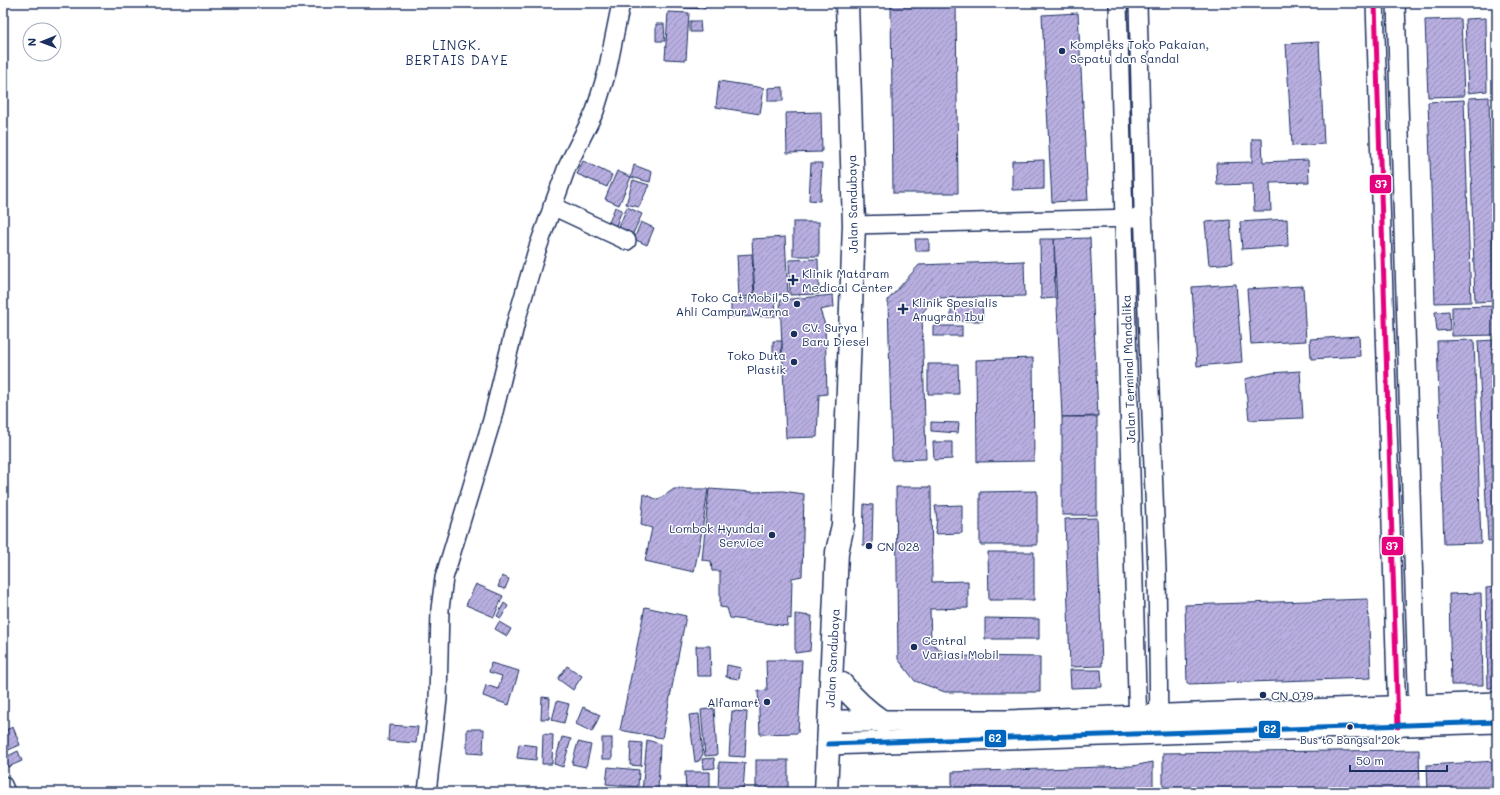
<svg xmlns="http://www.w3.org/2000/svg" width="1500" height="795" font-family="Mali,sans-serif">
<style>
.building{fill:url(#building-hatch);stroke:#1b2f5e}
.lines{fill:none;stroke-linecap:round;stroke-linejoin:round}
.minor-casing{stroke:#1b2f5e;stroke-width:20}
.major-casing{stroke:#1b2f5e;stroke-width:24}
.highway-casing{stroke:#1b2f5e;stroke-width:25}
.minor{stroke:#fff;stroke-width:17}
.major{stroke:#fff;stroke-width:21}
.highway{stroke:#fff;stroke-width:22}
.bus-1-casing{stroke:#fff;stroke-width:8}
.bus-2-casing{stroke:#fff;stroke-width:8}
.bus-1{stroke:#e5007d;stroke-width:5}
.bus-2{stroke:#0065bd;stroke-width:5}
.poi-dot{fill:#1b2f5e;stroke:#fff;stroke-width:1.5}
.labels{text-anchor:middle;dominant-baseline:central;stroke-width:3;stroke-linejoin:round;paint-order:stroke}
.bus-label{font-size:11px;fill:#1b2f5e;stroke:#fff}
.poi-label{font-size:12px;fill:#1b2f5e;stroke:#fff;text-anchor:start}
.street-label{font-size:12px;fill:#1b2f5e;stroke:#fff}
.neighbourhood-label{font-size:13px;letter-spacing:1px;fill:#1b2f5e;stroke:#fff}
.line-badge{stroke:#fff;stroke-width:1.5}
.badge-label{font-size:11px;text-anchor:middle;font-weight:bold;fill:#fff}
</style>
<defs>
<pattern id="building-hatch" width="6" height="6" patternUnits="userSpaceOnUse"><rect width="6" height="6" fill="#b8afe0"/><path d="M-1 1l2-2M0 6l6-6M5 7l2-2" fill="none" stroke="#958fb9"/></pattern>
</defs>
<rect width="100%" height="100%" fill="#fff"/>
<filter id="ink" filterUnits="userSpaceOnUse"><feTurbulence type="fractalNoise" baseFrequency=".025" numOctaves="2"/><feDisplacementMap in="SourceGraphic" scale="8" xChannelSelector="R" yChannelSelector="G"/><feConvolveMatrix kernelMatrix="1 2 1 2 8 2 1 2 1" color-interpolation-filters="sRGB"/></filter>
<g filter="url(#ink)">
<!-- building -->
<g class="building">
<path d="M585,3H600V6L585,5Z"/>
<path d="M600,3H613V8L600,6Z"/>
<path d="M668,3H705V9L667,7Z"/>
<path d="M891,3H956L958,193H893Z"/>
<path d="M668,12L689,13L686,60L665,59Z"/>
<path d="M1078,13L1088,200L1052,202L1042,15Z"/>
<path d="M1486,18L1487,91L1468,93L1465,19Z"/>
<path d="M1461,19L1464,96L1428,97L1425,20Z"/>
<path d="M690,21H700L701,32H690Z"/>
<path d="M656,24H664L665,41H656Z"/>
<path d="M1319,42L1324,144L1292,146L1286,44Z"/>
<path d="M719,81L764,88L760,114L716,107Z"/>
<path d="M783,87V101H768V88Z"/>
<path d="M1489,97L1494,301L1475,302L1469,98Z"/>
<path d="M1464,100L1471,302L1435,303L1428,102Z"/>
<path d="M821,112L822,152L787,153L786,113Z"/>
<path d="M1252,139H1262L1263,162L1308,160L1309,182L1270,183L1271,211H1254L1253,184L1217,185L1216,163L1252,162Z"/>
<path d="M1044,160V189L1012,190V161Z"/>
<path d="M583,161L612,175L607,187L577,174Z"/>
<path d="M811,163H822L820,201L809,200Z"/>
<path d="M634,165L652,172L650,182L631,177Z"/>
<path d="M617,171L631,177L619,205L605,199Z"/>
<path d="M633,180L649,185L639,207L626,204Z"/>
<path d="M615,207L622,210L614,231L607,228Z"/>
<path d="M627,207L642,214L630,240L617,232Z"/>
<path d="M1287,219L1288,246L1242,249L1240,222Z"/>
<path d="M1230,220L1233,263L1209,265L1205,222Z"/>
<path d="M641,222L654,228L647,245L634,239Z"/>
<rect x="793" y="222" width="26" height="34"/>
<path d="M785,237L788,294L755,297L752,239Z"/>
<path d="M1090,238L1098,416L1062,417L1054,239Z"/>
<path d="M915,239H929V251H916Z"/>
<path d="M1040,239H1054L1055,298L1041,299Z"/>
<path d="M752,254L754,296L739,297L737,255Z"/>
<path d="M818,259L819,294L790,295L789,260Z"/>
<path d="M1024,261L1025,296L935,298L922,313L926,459L892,460L888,300L919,265Z"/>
<path d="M1236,284L1242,362L1197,366L1192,287Z"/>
<path d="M1303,286L1306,341L1251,344L1247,289Z"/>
<path d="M833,295L834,307L820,310L825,325L827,394L819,395L817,437L786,438L780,300Z"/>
<path d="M775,298L776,316L731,317V299Z"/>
<path d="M982,304L983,321H951V305Z"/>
<path d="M1497,306V335L1452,336V307Z"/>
<path d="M1449,311L1450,330L1437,331L1435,312Z"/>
<rect x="933" y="326" width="29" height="10"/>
<path d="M1359,336L1360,356L1311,359L1310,339Z"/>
<path d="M1474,340L1481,543L1444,544L1437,341Z"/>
<path d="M1494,340L1497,397V540L1488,541L1478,341Z"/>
<path d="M773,341H782L781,358H773Z"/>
<path d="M1033,358L1034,461L977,462L976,360Z"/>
<path d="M928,364H958L959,394H928Z"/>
<path d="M1300,371L1303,418L1249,420L1245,379L1271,373Z"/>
<rect x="1062" y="417" width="35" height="98"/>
<path d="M931,422L959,423L958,433L931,431Z"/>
<path d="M933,442H952V459L934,460Z"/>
<path d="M896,487H931L932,582L968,581V608L930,609L931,643L949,656L1040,657V692H945L915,681L898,659Z"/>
<path d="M674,489H708L702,531L694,572L645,561L652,528L641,525L644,494L658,500Z"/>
<path d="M709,489L753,492L783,491L804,494L802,576L792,578L791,619L788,618L787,626L730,618L727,608L720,607V571H712L711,561L702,560Z"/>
<path d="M1037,491V545H980V492Z"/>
<path d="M864,504L873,505L872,546L863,545Z"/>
<path d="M962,505V533L935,534L937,519L935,506Z"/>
<path d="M1097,518L1102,666L1070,667L1065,519Z"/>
<path d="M988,552H1034V600H989Z"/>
<path d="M502,576L509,579L505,589L498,587Z"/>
<path d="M476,584L503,596L494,617L466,605Z"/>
<path d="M1497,587V688H1488L1486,588Z"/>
<path d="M1481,593L1483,685H1451L1449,594Z"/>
<path d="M1368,599L1371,678L1187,684L1185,605Z"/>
<path d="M504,603L508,606L501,618L497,616Z"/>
<path d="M645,607L686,616L662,738L620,730Z"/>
<path d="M795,614L812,616L810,651L795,653Z"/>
<path d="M985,618L1039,619V639H985Z"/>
<path d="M499,622L511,629L507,636L495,629Z"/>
<path d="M696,646H710L711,676H697Z"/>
<path d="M766,660H802L798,733L760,734L758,691L767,690Z"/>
<path d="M491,663L519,671L509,705L483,696L486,685L498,689L502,676L489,672Z"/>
<path d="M727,665L741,668L739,679L726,677Z"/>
<path d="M567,666L582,676L573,690L558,679Z"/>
<path d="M1070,670H1101L1102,687L1071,688Z"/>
<path d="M542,697L550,698L549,719H541Z"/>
<path d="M557,701L569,704L564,723L552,720Z"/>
<path d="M583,707L600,715L592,732L576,724Z"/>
<path d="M714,708L717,755L705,756L701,710Z"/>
<path d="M732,711L747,712L745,757L729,756Z"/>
<path d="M699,714L703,754L699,761L695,762L689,715Z"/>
<path d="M389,725L418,727L416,743L388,741Z"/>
<path d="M13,727L20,745L6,751L3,742V731Z"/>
<path d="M467,729H484L483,754L467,753Z"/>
<path d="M543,734L553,735L552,764H542Z"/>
<path d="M562,737L571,739L563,767L554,764Z"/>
<rect x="602" y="738" width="10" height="21"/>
<path d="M647,740L660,744L658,792H642Z"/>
<path d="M578,742L591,745L586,767L572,764Z"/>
<path d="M631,742L642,743L641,766L630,765Z"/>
<path d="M519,744L537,746L536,760L517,758Z"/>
<path d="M1419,750L1420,792H1163V753Z"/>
<path d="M18,751L22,761L8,767L4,758Z"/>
<path d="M714,758L715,768L703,769L702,759Z"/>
<rect x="756" y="760" width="32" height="32"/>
<path d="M1497,761V792H1428L1427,765Z"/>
<path d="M719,762L745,763L743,791L718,790Z"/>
<path d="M1153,762V792H952V772L1133,766Z"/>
<path d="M608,767L639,770L638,787L606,784Z"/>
<path d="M685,772H710V791L686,792Z"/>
</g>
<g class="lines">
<defs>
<g id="minor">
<path d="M1118,3L1138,729"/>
<path d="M1138,3L1143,209L1157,570L1159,728"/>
<path d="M1375,3L1397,718"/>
<path d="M1396,3L1418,718"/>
<path d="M552,206L627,241"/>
<path d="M854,225L1135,218"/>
<path d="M3,785L6,792"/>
<path d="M427,792L438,699L440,609L444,578L492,420L517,318L537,250L567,167L595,111L607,72L621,3"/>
</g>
<g id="major">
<path d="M829,721H1007L1497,703"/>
<path d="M828,744L1497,722"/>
</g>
<g id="highway">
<path d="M842,684C854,700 867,711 883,722"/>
<path d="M826,792L837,552L843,525L854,225L847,3"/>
</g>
</defs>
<!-- minor casing -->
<use href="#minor" class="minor-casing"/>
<!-- major casing -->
<use href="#major" class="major-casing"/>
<!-- highway casing -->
<use href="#highway" class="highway-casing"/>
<!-- minor -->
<use href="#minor" class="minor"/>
<!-- major -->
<use href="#major" class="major"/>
<!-- highway -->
<use href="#highway" class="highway"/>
<defs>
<path id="bus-1" d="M1375,3L1398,727"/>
<path id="bus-2" d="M828,744L1497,722"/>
</defs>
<!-- bus-1 casing -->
<use href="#bus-1" class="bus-1-casing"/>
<!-- bus-2 casing -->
<use href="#bus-2" class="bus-2-casing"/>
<!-- bus-1 -->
<use href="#bus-1" class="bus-1"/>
<!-- bus-2 -->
<use href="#bus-2" class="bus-2"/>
</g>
</g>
<!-- markers -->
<g class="poi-dot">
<circle cx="1062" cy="51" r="4"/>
<path d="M791 274h4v4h4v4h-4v4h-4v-4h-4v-4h4z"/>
<circle cx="797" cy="304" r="4"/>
<path d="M901 303h4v4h4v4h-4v4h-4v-4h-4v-4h4z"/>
<circle cx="794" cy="334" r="4"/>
<circle cx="794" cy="362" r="4"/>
<circle cx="772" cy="535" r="4"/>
<circle cx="869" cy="546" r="4"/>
<circle cx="914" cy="647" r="4"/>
<circle cx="1263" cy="695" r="4"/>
<circle cx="767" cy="702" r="4"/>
<circle cx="1350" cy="727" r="3.5"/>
</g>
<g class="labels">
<!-- bus labels -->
<g class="bus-label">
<text x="1350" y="739">Bus to Bangsal 20k</text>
</g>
<!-- poi labels -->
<g class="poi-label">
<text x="1070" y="44">Kompleks Toko Pakaian,<tspan x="1070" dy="14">Sepatu dan Sandal</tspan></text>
<text x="802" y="273">Klinik Mataram<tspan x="802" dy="14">Medical Center</tspan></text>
<text x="789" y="297" text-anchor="end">Toko Cat Mobil 5<tspan x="789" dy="14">Ahli Campur Warna</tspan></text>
<text x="912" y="302">Klinik Spesialis<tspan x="912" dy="14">Anugrah Ibu</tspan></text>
<text x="802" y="327">CV. Surya<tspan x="802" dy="14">Baru Diesel</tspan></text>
<text x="786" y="355" text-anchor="end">Toko Duta<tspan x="786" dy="14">Plastik</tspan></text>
<text x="764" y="528" text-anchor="end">Lombok Hyundai<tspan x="764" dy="14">Service</tspan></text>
<text x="877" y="546">CN 028</text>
<text x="922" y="640">Central<tspan x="922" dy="14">Variasi Mobil</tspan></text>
<text x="1271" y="695">CN 079</text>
<text x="759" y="702" text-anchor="end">Alfamart</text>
</g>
<!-- street labels -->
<g class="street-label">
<text transform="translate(852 204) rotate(-91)">Jalan Sandubaya</text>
<text transform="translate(1128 369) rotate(-92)">Jalan Terminal Mandalika</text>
<text transform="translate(832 658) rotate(-87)">Jalan Sandubaya</text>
</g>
<!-- neighbourhood labels -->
<g class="neighbourhood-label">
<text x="457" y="44">LINGK.<tspan x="457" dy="15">BERTAIS DAYE</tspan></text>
</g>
</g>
<g class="line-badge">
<rect x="1369" y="174" width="23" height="20" rx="4" fill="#e5007d"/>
<rect x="1381" y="536" width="23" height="20" rx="4" fill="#e5007d"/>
<rect x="1258" y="720" width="23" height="19" rx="4" fill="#0065bd"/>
<rect x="984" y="729" width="23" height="19" rx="4" fill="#0065bd"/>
</g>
<g class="badge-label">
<text x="1381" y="188">37</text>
<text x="1392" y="550">37</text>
<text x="1270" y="733">62</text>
<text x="995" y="742">62</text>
</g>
<!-- margin -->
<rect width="1500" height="795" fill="none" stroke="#fff" stroke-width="16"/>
<rect x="8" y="8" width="1484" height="779" fill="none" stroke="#1b2f5e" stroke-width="1.5" filter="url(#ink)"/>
<!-- north arrow -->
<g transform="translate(42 42) rotate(269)"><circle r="19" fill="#ffffff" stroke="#a4acbf"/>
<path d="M0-3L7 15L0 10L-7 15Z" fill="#1b2f5e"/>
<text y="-6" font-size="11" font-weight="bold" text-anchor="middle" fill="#1b2f5e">N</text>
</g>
<!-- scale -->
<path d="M1350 765v6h97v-6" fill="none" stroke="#1b2f5e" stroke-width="2"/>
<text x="1356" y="765" font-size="12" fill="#1b2f5e" stroke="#ffffff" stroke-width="3" paint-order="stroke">50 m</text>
</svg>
